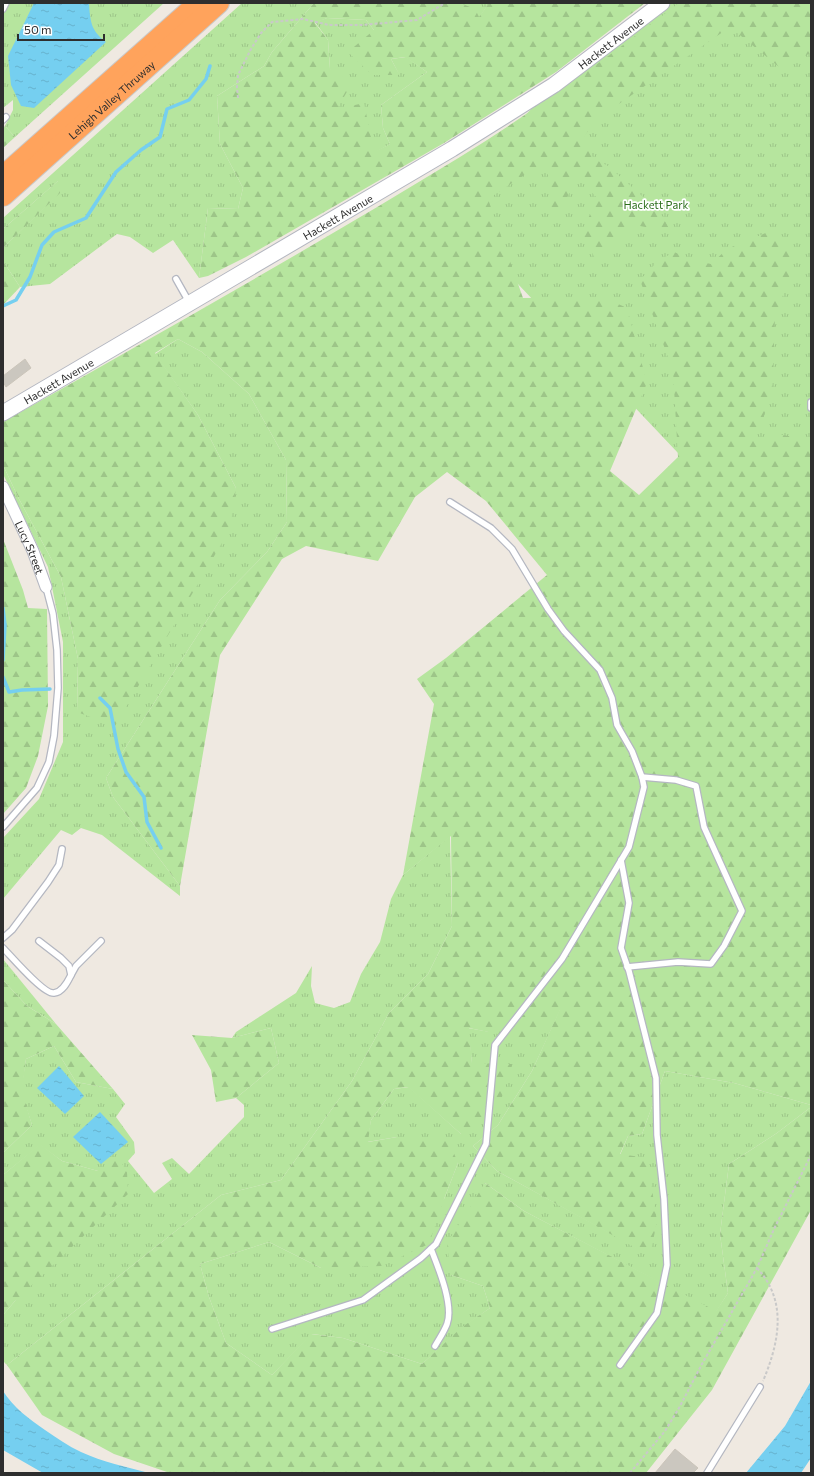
<svg xmlns="http://www.w3.org/2000/svg" width="814" height="1476" font-family="Commissioner,sans-serif">
<style>
.grass{fill:url(#grass-tufts)}
.forest{fill:url(#forest-firs);fill-rule:evenodd}
.water{fill:url(#water-ripples)}
.lines{fill:none;stroke-linecap:round;stroke-linejoin:round}
.stream{stroke:#75cff0;stroke-width:3.5}
.building{fill:#cbc7bf;stroke:#cbc5ba}
.lane-casing{stroke:#b4b7c1;stroke-width:8}
.street-casing{stroke:#b4b7c1;stroke-width:13}
.secondary-casing{stroke:#b4b7c1;stroke-width:17}
.highway-casing{stroke:#c9c9c9;stroke-width:22}
.path{stroke:#c9c9c9;stroke-width:2;stroke-dasharray:3 2;stroke-linecap:butt}
.lane{stroke:#fff;stroke-width:5.5}
.street{stroke:#fff;stroke-width:11}
.secondary{stroke:#fff;stroke-width:15}
.highway{stroke:#ffa35c;stroke-width:20}
.labels{text-anchor:middle;dominant-baseline:central;stroke-width:3.5;stroke-linejoin:round;paint-order:stroke}
.street-label{font-size:11px;fill:#2e2e2e;stroke:#fff}
.park-label{font-size:11px;fill:#2c6e1b;stroke:#fff}
</style>
<defs>
<pattern id="grass-tufts" width="24" height="20" patternUnits="userSpaceOnUse"><rect width="24" height="20" fill="#b6e59e"/><path d="M3 7l-1-3M5 7V3M7 7l1-3M15 17l-1-3M17 17v-4M19 17l1-3" fill="none" stroke="#9dc588"/></pattern>
<pattern id="forest-firs" width="22" height="20" patternUnits="userSpaceOnUse"><rect width="22" height="20" fill="#b6e59e"/><path d="M5 1l3.5 6h-7zM16 11l3.5 6h-7z" fill="#9dc588"/></pattern>
<pattern id="water-ripples" width="26" height="14" patternUnits="userSpaceOnUse"><rect width="26" height="14" fill="#75cff0"/><path d="M2 4q2-2 4 0t4 0M15 11q2-2 4 0t4 0" fill="none" stroke="#66b2ce"/></pattern>
</defs>
<rect width="100%" height="100%" fill="#efe9e1"/>
<!-- grass -->
<g class="grass">
<path d="M3,3H164L15,137L5,126L13,110V100L3,108Z"/>
<path d="M242,3H314L272,52L264,66L217,96L220,144L243,188L238,209L208,208L199,278L173,240L153,253L130,237L117,234L50,284L20,287L3,261V248L59,193L58,181L3,229V218Z"/>
<path d="M460,3H489L479,18Z"/>
<path d="M662,3H811V772L696,472L430,191L496,146L554,85Z"/>
<path d="M327,18L366,20L374,30L399,74L391,59L406,57L427,72L381,105L383,128L390,144L374,153L337,110L330,69L328,40L315,22Z"/>
<path d="M178,339L202,352L249,394L286,460L287,522L267,552L220,600L106,778L113,797L180,886V896L102,835L81,828L72,835L61,830L3,899V838L39,799L63,742V642L48,567L3,474V465L19,499L61,577L78,659L77,711L236,488L198,415L155,354Z"/>
<path d="M450,836L452,926L428,974L389,1013L352,1081L281,1180L221,1195L7,1365L3,1361V1315L15,1301L98,1171L62,1161L40,1145L3,1175V1153L32,1125L21,1091L26,1059L54,1046L76,1082L113,1089L125,1104L116,1117L134,1142L135,1153L128,1161L154,1193L172,1179L162,1163L172,1158L189,1174L244,1117V1105L236,1098L279,1063L271,1028L232,1038L236,1032L296,993L312,966L311,986L315,1003L334,1008L350,1002L361,974L380,942L391,899L403,875Z"/>
<path d="M3,959L56,1024L27,1006L3,980Z"/>
<path d="M561,1008L532,1071L498,1125L473,1146L497,1171L650,1255L620,1155L628,1136L642,1134L665,1071L734,1083L811,1105V1107L777,1133L729,1164L720,1234L728,1293L716,1312L524,1211L485,1183L451,1275L483,1286L490,1308L462,1328L422,1364L343,1338L312,1334L272,1375L226,1343L209,1297L200,1264L269,1242L321,1268L444,1199L458,1163L397,1137L367,1142L371,1120L394,1089L409,1087L461,1134L472,1063L468,1028L490,1032Z"/>
</g>
<!-- forest -->
<g class="forest">
<path d="M314,3H460L475,9L479,17L489,3H645L556,72L444,143L246,257L208,276L199,278L208,208L238,209L243,188L220,144L217,96L264,66L272,52ZM327,18L366,20L374,30L348,52L372,75H399L391,59L405,57L427,72L381,105L383,128L390,144L374,152L364,103L337,109L352,83L330,69L328,40L315,23Z"/>
<path d="M679,3H811V53L779,67L730,27L600,117L584,136L593,158L608,166L660,212L671,232L635,225L596,260L581,232L598,199L578,177L551,227L547,160L488,199L523,298L603,297L627,308L647,383L610,471L639,495L678,457L673,371L640,280L658,261L674,252L697,261L711,264L727,249L768,232L793,240L790,275L775,318L772,394L754,443L777,434L811,440V1105L734,1083L665,1071L642,1134L628,1136L620,1154L647,1158L657,1221L650,1256L497,1171L473,1146L498,1125L532,1071L560,1009L527,1040L469,1028L472,1063L512,1064L498,1110L461,1134L408,1087L394,1089L371,1120L368,1142L397,1137L448,1139L458,1163L444,1199L429,1244L381,1266L321,1268L269,1242L200,1264L209,1297L226,1343L272,1375L311,1334L343,1338L422,1364L462,1327L490,1308L483,1286L451,1275L447,1243L485,1183L524,1211L716,1311L728,1293L720,1234L729,1164L777,1133L811,1107V1210L712,1390L646,1473H170L114,1454L42,1415L7,1365L221,1195L281,1180L352,1081L389,1013L428,974L452,926L451,836L403,875L434,704L417,679L446,658L547,575L486,501L447,472L415,497L378,561L306,546L282,559L220,655L180,886L113,797L106,778L220,600L267,552L287,522L286,460L249,394L202,352L178,339L155,353L198,415L236,488L230,529L115,726L77,712L78,659L61,577L19,499L3,465V422C156,335 310,249 460,157C536,110 608,57 679,3Z"/>
<path d="M5,126L15,137L3,148V129Z"/>
<path d="M59,180L60,193L3,248V229Z"/>
<path d="M3,261L20,287L3,305Z"/>
<path d="M3,539L23,590L28,608L47,609L48,706L38,756L26,788L3,814Z"/>
<path d="M3,980L27,1006L56,1024L113,1089L76,1082L54,1046L26,1059L22,1091L32,1125L3,1153Z"/>
<path d="M271,1028L279,1063L236,1098L216,1102L211,1070L192,1035L232,1038Z"/>
<path d="M40,1144L62,1161L98,1171L118,1157L127,1172L128,1194L15,1301L3,1315V1175Z"/>
</g>
<!-- water -->
<g class="water">
<path d="M34,3H89C90,21 91,31 106,42L34,108L21,106L11,85L8,56Z"/>
<path d="M59,1066L84,1096L65,1114L37,1088Z"/>
<path d="M100,1112L128,1142L101,1164L73,1137Z"/>
<path d="M811,1381V1458L801,1473H746L785,1426Z"/>
<path d="M3,1391C13,1407 29,1419 45,1430C57,1438 68,1446 81,1452C103,1462 126,1467 149,1473H43L3,1450Z"/>
</g>
<g class="lines">
<!-- stream -->
<g class="stream">
<path d="M3,306L16,300L30,277L42,245L54,232L86,218L116,172L141,150L160,137L167,109L189,100L206,79L210,66"/>
<path d="M3,608L5,625L3,660"/>
<path d="M3,677L9,692L22,690L50,689"/>
<path d="M100,698L110,708L118,749L126,772L144,797L147,822L161,848"/>
</g>
</g>
<!-- building -->
<g class="building">
<path d="M25,359L31,368L6,387L3,382V376Z"/>
<path d="M675,1449L698,1468L693,1473H655Z"/>
</g>
<g class="lines">
<defs>
<g id="lane">
<path d="M3,9L6,3"/>
<path d="M3,120L6,117"/>
<path d="M176,279L189,302"/>
<path d="M811,402V408"/>
<path d="M3,827L37,788L49,762L54,736L58,688L57,650L53,614L46,587"/>
<path d="M3,938L12,930L48,882L59,865L62,849"/>
<path d="M3,948C11,956 44,995 54,993C63,992 68,981 71,975L69,966L61,958L39,941"/>
<path d="M627,967L678,962L711,964L724,946L742,911L704,827L696,786L676,780L642,777"/>
<path d="M71,975L76,966L101,941"/>
<path d="M431,1249C438,1267 454,1305 447,1324C444,1332 439,1339 435,1346"/>
<path d="M272,1329L363,1300L421,1258L436,1244L486,1144L495,1045L562,959L629,847L644,787L642,777L632,751L617,725L612,698L600,670L564,631L548,609L512,549L491,528L450,502"/>
<path d="M620,1365L657,1313L667,1265L664,1199L657,1135L656,1078L629,971L621,948L629,903L621,860"/>
<path d="M707,1473L760,1387"/>
</g>
<g id="street">
<path id="s1" d="M3,487L33,551L46,587"/>
</g>
<g id="secondary">
<path id="s2" d="M3,413L452,149L554,85L662,3"/>
</g>
<g id="highway">
<path d="M3,176L198,3"/>
<path id="s3" d="M3,196L219,3"/>
</g>
</defs>
<!-- lane casing -->
<use href="#lane" class="lane-casing"/>
<!-- street casing -->
<use href="#street" class="street-casing"/>
<!-- secondary casing -->
<use href="#secondary" class="secondary-casing"/>
<!-- highway casing -->
<use href="#highway" class="highway-casing"/>
<!-- path -->
<g class="path">
<path d="M238,98L237,87L238,75L251,49L261,33L272,22L303,19L329,25H362L417,20L445,3"/>
<path d="M757,1268C788,1301 779,1343 763,1381"/>
<path d="M630,1473L665,1431L679,1408L702,1364L757,1268L774,1229L811,1155"/>
</g>
<!-- lane -->
<use href="#lane" class="lane"/>
<!-- street -->
<use href="#street" class="street"/>
<!-- secondary -->
<use href="#secondary" class="secondary"/>
<!-- highway -->
<use href="#highway" class="highway"/>
</g>
<g class="labels">
<!-- street labels -->
<g class="street-label">
<text stroke="none"><textPath href="#s2" startOffset="712">Hackett Avenue</textPath></text>
<text stroke="none"><textPath href="#s3" startOffset="145">Lehigh Valley Thruway</textPath></text>
<text stroke="none"><textPath href="#s2" startOffset="388">Hackett Avenue</textPath></text>
<text stroke="none"><textPath href="#s2" startOffset="64">Hackett Avenue</textPath></text>
<text stroke="none"><textPath href="#s1" startOffset="66">Lucy Street</textPath></text>
</g>
<!-- park labels -->
<g class="park-label">
<text x="656" y="204">Hackett Park</text>
</g>
</g>
<!-- border -->
<rect width="814" height="1476" fill="none" stroke="#2e2e2e" stroke-width="8"/>
<!-- scale -->
<path d="M18 34v6h86v-6" fill="none" stroke="#2e2e2e" stroke-width="2"/>
<text x="24" y="34" font-size="12" fill="#2e2e2e" stroke="#ffffff" stroke-width="3" paint-order="stroke">50 m</text>
</svg>
